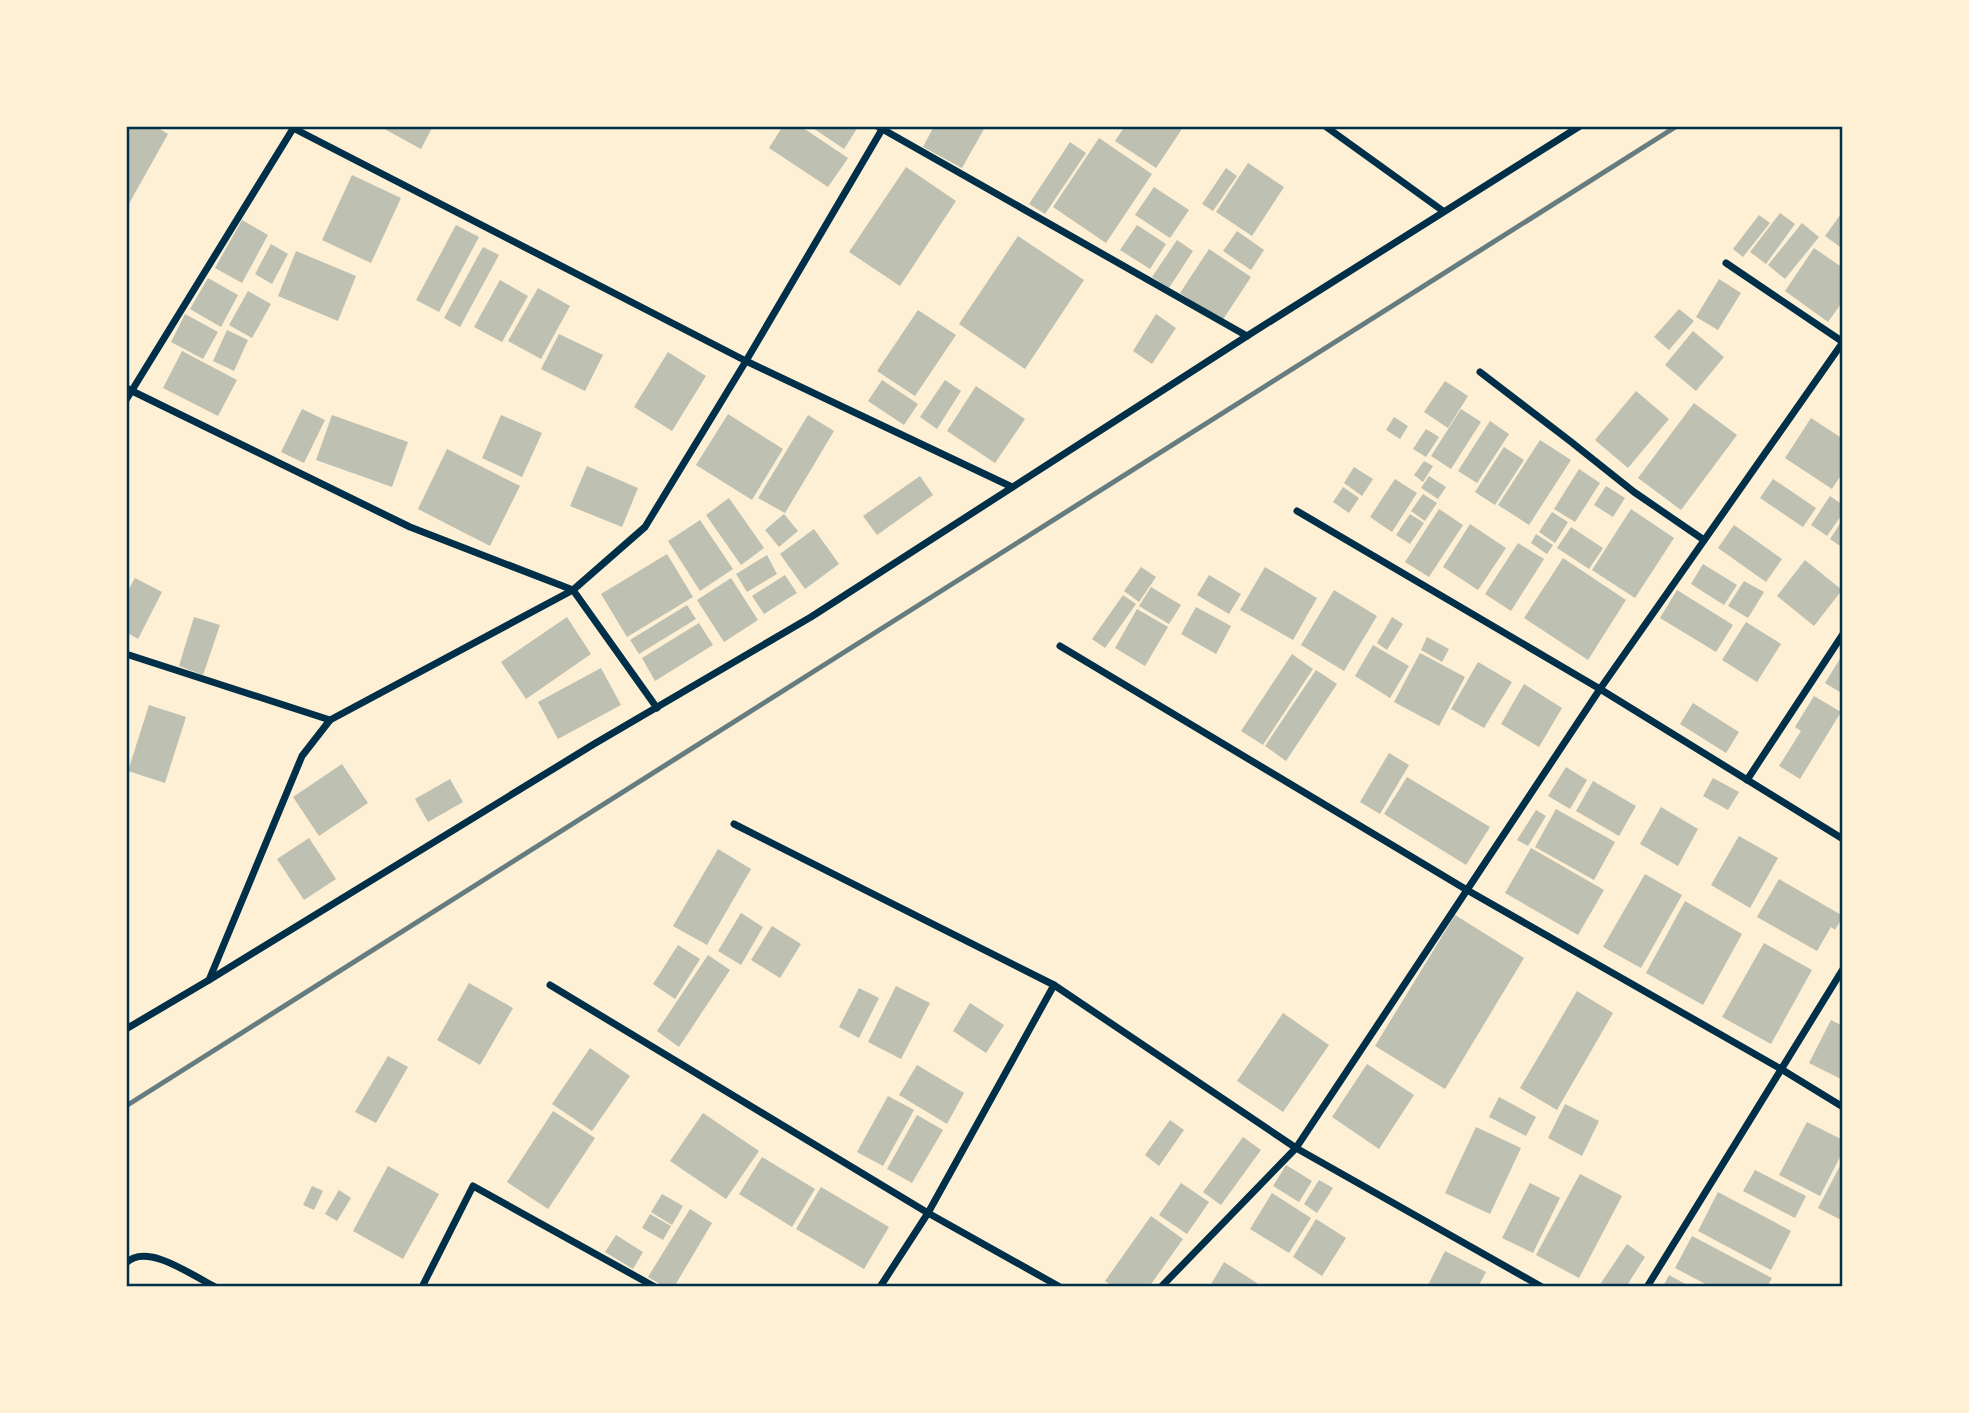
<svg xmlns="http://www.w3.org/2000/svg" width="1969" height="1413" font-family="Manrope,sans-serif">
<style>
.building{fill:#bec0b2}
.lines{fill:none;stroke-linecap:round;stroke-linejoin:round}
.minor{stroke:#003049;stroke-width:7}
.rail{stroke:#657d81;stroke-width:5}
.neatline{fill:none;stroke:#003049;stroke-width:2.5}
</style>
<rect width="100%" height="100%" fill="#fdf0d5"/>
<!-- building -->
<g class="building">
<path d="M130,126H155L168,134L126,209V133Z"/>
<path d="M379,126H433L421,149Z"/>
<path d="M783,126H800L848,158L828,187L769,148Z"/>
<path d="M810,126H857L858,127L844,149Z"/>
<path d="M934,126H978L984,129L962,168L923,147Z"/>
<path d="M1125,126H1184L1156,168L1115,141Z"/>
<path d="M1099,138L1152,174L1106,243L1053,207Z"/>
<path d="M1070,142L1086,153L1045,214L1029,204Z"/>
<path d="M1248,163L1284,187L1252,236L1216,212Z"/>
<path d="M906,167L956,201L900,286L849,252Z"/>
<path d="M1226,168L1237,176L1213,211L1202,204Z"/>
<path d="M352,175L401,198L371,263L322,240Z"/>
<path d="M1154,187L1189,210L1170,238L1135,215Z"/>
<path d="M1843,211V249L1825,236Z"/>
<path d="M1780,213L1795,224L1766,264L1750,252Z"/>
<path d="M1759,215L1770,223L1743,257L1733,249Z"/>
<path d="M242,220L268,235L242,283L215,268Z"/>
<path d="M1802,223L1819,237L1785,279L1768,265Z"/>
<path d="M456,225L479,237L439,312L416,300Z"/>
<path d="M1137,225L1166,244L1150,269L1120,250Z"/>
<path d="M1237,231L1264,250L1251,270L1223,251Z"/>
<path d="M1018,236L1084,280L1025,369L959,324Z"/>
<path d="M1177,240L1193,251L1169,288L1152,277Z"/>
<path d="M271,244L288,254L272,284L255,274Z"/>
<path d="M483,247L499,255L460,327L444,318Z"/>
<path d="M1814,248L1843,268V301L1828,322L1785,291Z"/>
<path d="M1209,249L1251,277L1222,321L1180,293Z"/>
<path d="M296,251L356,276L338,321L278,296Z"/>
<path d="M208,278L238,295L221,327L190,309Z"/>
<path d="M1719,279L1741,293L1718,330L1696,317Z"/>
<path d="M500,280L528,296L502,342L474,327Z"/>
<path d="M538,288L570,306L541,359L508,341Z"/>
<path d="M248,291L271,304L252,338L229,325Z"/>
<path d="M1679,309L1694,321L1669,350L1654,337Z"/>
<path d="M918,310L956,335L915,396L877,371Z"/>
<path d="M185,314L218,332L203,359L171,342Z"/>
<path d="M1156,314L1176,328L1152,364L1133,351Z"/>
<path d="M227,330L248,340L234,371L213,361Z"/>
<path d="M1693,331L1724,357L1696,391L1665,365Z"/>
<path d="M559,334L603,355L585,391L541,369Z"/>
<path d="M182,351L237,380L218,416L163,388Z"/>
<path d="M668,352L706,376L672,431L634,407Z"/>
<path d="M882,380L918,404L904,425L868,401Z"/>
<path d="M945,380L961,391L937,429L920,417Z"/>
<path d="M1445,381L1468,396L1448,428L1424,412Z"/>
<path d="M976,386L1025,419L995,463L947,431Z"/>
<path d="M1636,391L1669,419L1628,468L1595,440Z"/>
<path d="M1694,403L1737,435L1681,510L1638,478Z"/>
<path d="M302,409L325,420L304,463L281,452Z"/>
<path d="M1461,409L1481,422L1451,469L1431,456Z"/>
<path d="M728,414L783,449L752,500L696,465Z"/>
<path d="M332,415L408,442L392,487L316,460Z"/>
<path d="M501,415L542,433L522,477L482,458Z"/>
<path d="M808,415L834,431L785,513L758,498Z"/>
<path d="M1394,417L1408,426L1400,439L1386,430Z"/>
<path d="M1811,418L1843,439V472L1832,489L1785,458Z"/>
<path d="M1490,421L1509,434L1477,483L1458,471Z"/>
<path d="M1426,429L1439,437L1426,457L1413,449Z"/>
<path d="M1540,440L1571,460L1529,525L1498,505Z"/>
<path d="M1504,447L1524,460L1495,505L1475,492Z"/>
<path d="M447,449L520,486L490,546L418,509Z"/>
<path d="M1424,461L1433,466L1423,482L1414,475Z"/>
<path d="M587,466L638,488L622,527L570,506Z"/>
<path d="M1354,467L1373,479L1362,496L1344,483Z"/>
<path d="M1579,469L1600,483L1575,522L1554,509Z"/>
<path d="M920,476L933,495L877,535L863,516Z"/>
<path d="M1429,476L1446,487L1438,499L1421,488Z"/>
<path d="M1395,479L1417,493L1392,532L1370,517Z"/>
<path d="M1773,479L1816,508L1803,527L1760,498Z"/>
<path d="M1606,486L1625,498L1613,517L1594,505Z"/>
<path d="M1343,487L1359,498L1349,513L1333,502Z"/>
<path d="M1423,494L1437,503L1425,521L1411,511Z"/>
<path d="M1830,496L1843,505V513L1827,536L1811,525Z"/>
<path d="M729,498L764,548L741,565L706,515Z"/>
<path d="M1439,509L1463,525L1429,577L1405,562Z"/>
<path d="M1631,509L1674,538L1635,598L1592,570Z"/>
<path d="M1552,512L1568,522L1555,543L1539,532Z"/>
<path d="M784,514L798,531L779,547L765,530Z"/>
<path d="M1410,514L1424,523L1410,544L1396,535Z"/>
<path d="M1843,519V548L1830,539Z"/>
<path d="M700,520L733,569L700,591L668,541Z"/>
<path d="M1470,524L1506,548L1478,590L1443,567Z"/>
<path d="M1734,525L1782,559L1766,582L1718,548Z"/>
<path d="M1571,527L1603,548L1589,569L1557,548Z"/>
<path d="M814,529L839,564L805,589L780,554Z"/>
<path d="M1536,534L1553,545L1547,554L1531,543Z"/>
<path d="M1518,543L1544,559L1511,611L1485,594Z"/>
<path d="M667,554L693,597L627,637L601,594Z"/>
<path d="M767,555L777,574L747,592L736,574Z"/>
<path d="M1563,558L1626,600L1588,660L1524,618Z"/>
<path d="M1805,560L1842,590L1814,626L1777,596Z"/>
<path d="M1703,564L1737,585L1724,605L1691,584Z"/>
<path d="M1141,567L1156,577L1139,602L1124,591Z"/>
<path d="M1265,567L1317,598L1293,640L1240,610Z"/>
<path d="M785,575L797,593L764,614L752,596Z"/>
<path d="M1209,575L1241,594L1229,614L1197,595Z"/>
<path d="M135,578L162,592L138,639L126,632V594Z"/>
<path d="M731,578L758,620L724,642L697,600Z"/>
<path d="M1744,581L1764,592L1748,618L1728,606Z"/>
<path d="M1151,587L1181,605L1169,624L1139,606Z"/>
<path d="M1334,590L1377,616L1344,671L1301,645Z"/>
<path d="M1677,590L1733,625L1716,652L1660,618Z"/>
<path d="M1123,595L1136,604L1105,648L1092,639Z"/>
<path d="M687,605L696,619L639,654L630,640Z"/>
<path d="M1196,607L1231,626L1216,654L1181,634Z"/>
<path d="M1137,609L1168,627L1145,666L1115,648Z"/>
<path d="M194,617L220,625L203,675L179,666Z"/>
<path d="M567,617L591,654L526,699L501,662Z"/>
<path d="M1392,617L1403,624L1387,650L1377,643Z"/>
<path d="M1746,622L1781,644L1757,682L1722,660Z"/>
<path d="M699,623L713,645L655,681L642,658Z"/>
<path d="M1427,637L1449,649L1442,662L1421,650Z"/>
<path d="M1373,645L1409,666L1390,698L1355,676Z"/>
<path d="M1420,653L1465,677L1439,726L1394,702Z"/>
<path d="M1292,654L1313,669L1263,745L1241,731Z"/>
<path d="M1843,654V694L1825,683Z"/>
<path d="M1478,662L1512,682L1484,728L1451,709Z"/>
<path d="M601,668L621,705L558,739L538,702Z"/>
<path d="M1316,670L1337,684L1286,761L1265,746Z"/>
<path d="M1524,684L1562,708L1539,747L1501,724Z"/>
<path d="M1814,696L1841,712L1800,779L1779,766L1801,731L1795,727Z"/>
<path d="M1693,703L1739,732L1726,753L1680,724Z"/>
<path d="M149,705L186,717L165,783L128,771Z"/>
<path d="M1389,753L1409,765L1380,814L1360,802Z"/>
<path d="M342,764L368,803L319,836L293,797Z"/>
<path d="M1566,767L1587,780L1570,809L1548,796Z"/>
<path d="M1407,777L1490,827L1466,865L1384,814Z"/>
<path d="M1713,778L1739,792L1728,810L1703,796Z"/>
<path d="M450,779L463,802L428,822L415,799Z"/>
<path d="M1593,781L1636,806L1619,836L1576,811Z"/>
<path d="M1661,807L1698,829L1678,866L1640,844Z"/>
<path d="M1556,809L1615,842L1594,880L1535,847Z"/>
<path d="M1536,810L1546,816L1528,846L1517,840Z"/>
<path d="M1739,836L1778,858L1750,908L1711,885Z"/>
<path d="M309,838L336,879L304,900L277,859Z"/>
<path d="M1531,848L1604,890L1578,935L1505,893Z"/>
<path d="M718,849L751,869L707,945L673,926Z"/>
<path d="M1645,874L1682,895L1641,968L1603,947Z"/>
<path d="M1779,879L1843,916L1835,930L1831,927L1817,951L1757,917Z"/>
<path d="M1685,901L1742,934L1703,1005L1646,973Z"/>
<path d="M741,913L763,927L741,965L718,951Z"/>
<path d="M1455,915L1524,958L1445,1089L1375,1046Z"/>
<path d="M772,926L801,944L780,978L751,960Z"/>
<path d="M1764,943L1812,970L1771,1044L1722,1017Z"/>
<path d="M678,945L700,959L675,999L653,984Z"/>
<path d="M708,955L730,970L679,1047L657,1031Z"/>
<path d="M469,983L513,1008L480,1065L437,1040Z"/>
<path d="M896,986L930,1003L901,1059L868,1042Z"/>
<path d="M859,988L879,998L859,1038L839,1027Z"/>
<path d="M1577,991L1613,1013L1557,1110L1520,1088Z"/>
<path d="M970,1003L1004,1025L986,1053L953,1031Z"/>
<path d="M1283,1013L1329,1045L1283,1112L1237,1081Z"/>
<path d="M1831,1020L1843,1026V1080L1809,1063Z"/>
<path d="M590,1048L630,1076L592,1131L552,1104Z"/>
<path d="M388,1056L408,1067L376,1123L355,1112Z"/>
<path d="M1367,1064L1414,1095L1379,1149L1332,1117Z"/>
<path d="M917,1065L964,1093L947,1124L899,1095Z"/>
<path d="M888,1096L914,1110L883,1166L857,1152Z"/>
<path d="M1499,1097L1536,1117L1526,1136L1489,1117Z"/>
<path d="M1565,1104L1599,1121L1582,1156L1548,1138Z"/>
<path d="M553,1111L595,1138L548,1209L507,1182Z"/>
<path d="M703,1113L759,1151L726,1199L670,1161Z"/>
<path d="M917,1115L943,1130L912,1183L887,1169Z"/>
<path d="M1170,1120L1184,1130L1159,1166L1145,1155Z"/>
<path d="M1807,1122L1843,1140V1151L1820,1196L1779,1175Z"/>
<path d="M1476,1127L1521,1148L1490,1214L1445,1193Z"/>
<path d="M1243,1137L1261,1150L1221,1205L1203,1192Z"/>
<path d="M762,1157L815,1189L792,1227L739,1194Z"/>
<path d="M1843,1160V1221L1818,1208Z"/>
<path d="M1286,1165L1312,1181L1299,1202L1273,1186Z"/>
<path d="M388,1166L439,1194L403,1259L353,1231Z"/>
<path d="M1755,1170L1806,1196L1795,1218L1743,1191Z"/>
<path d="M1580,1174L1622,1196L1579,1278L1536,1255Z"/>
<path d="M1319,1180L1333,1188L1317,1213L1304,1204Z"/>
<path d="M1181,1183L1209,1202L1187,1234L1159,1215Z"/>
<path d="M1530,1183L1560,1198L1533,1253L1502,1238Z"/>
<path d="M312,1186L323,1191L314,1210L303,1205Z"/>
<path d="M821,1187L889,1227L864,1269L796,1229Z"/>
<path d="M339,1190L351,1198L337,1221L325,1214Z"/>
<path d="M1718,1192L1791,1231L1771,1270L1698,1231Z"/>
<path d="M1272,1193L1311,1218L1289,1253L1250,1229Z"/>
<path d="M662,1194L683,1206L672,1225L651,1212Z"/>
<path d="M690,1209L712,1223L674,1287H665L648,1277Z"/>
<path d="M650,1214L671,1226L663,1240L642,1228Z"/>
<path d="M1151,1216L1183,1239L1149,1287H1114L1105,1281Z"/>
<path d="M1316,1219L1346,1238L1322,1276L1293,1257Z"/>
<path d="M616,1235L643,1252L633,1269L605,1252Z"/>
<path d="M1692,1236L1772,1278L1767,1287H1711L1675,1268Z"/>
<path d="M1627,1244L1645,1257L1626,1287H1601L1599,1286Z"/>
<path d="M1445,1251L1486,1272L1478,1287H1427Z"/>
<path d="M1224,1262L1257,1283L1255,1287L1210,1286Z"/>
<path d="M1669,1275L1691,1287H1663Z"/>
</g>
<g class="lines">
<!-- minor -->
<g class="minor">
<path d="M877,126L1247,336"/>
<path d="M1325,126L1443,211"/>
<path d="M293,128L746,361L1012,487"/>
<path d="M1726,263L1843,342"/>
<path d="M1843,342L1600,689L1843,839"/>
<path d="M1480,372L1570,441L1634,492L1704,540"/>
<path d="M126,388L410,527L573,590L330,720L302,756L209,980L126,1029"/>
<path d="M126,400L294,127"/>
<path d="M1060,646L1467,890L1600,689L1297,511"/>
<path d="M126,654L330,720"/>
<path d="M657,708L573,590L645,527L746,361L884,126"/>
<path d="M1747,780L1843,634"/>
<path d="M209,980L594,744L811,617L1247,336L1580,126"/>
<path d="M550,985L928,1213L1054,985L734,824"/>
<path d="M1054,985L1296,1148L1467,890L1781,1069L1843,1107"/>
<path d="M126,1263C147,1242 193,1276 215,1287"/>
<path d="M422,1287L473,1186L655,1287"/>
<path d="M880,1287L928,1213L1060,1287"/>
<path d="M1161,1287L1296,1148L1542,1287"/>
<path d="M1647,1287L1843,969"/>
</g>
<!-- rail -->
<path class="rail" d="M126,1106L1677,126"/>
</g>
<!-- border -->
<rect width="1969" height="1413" fill="none" stroke="#fdf0d5" stroke-width="256"/>
<rect x="128" y="128" width="1713" height="1157" class="neatline"/>
</svg>
